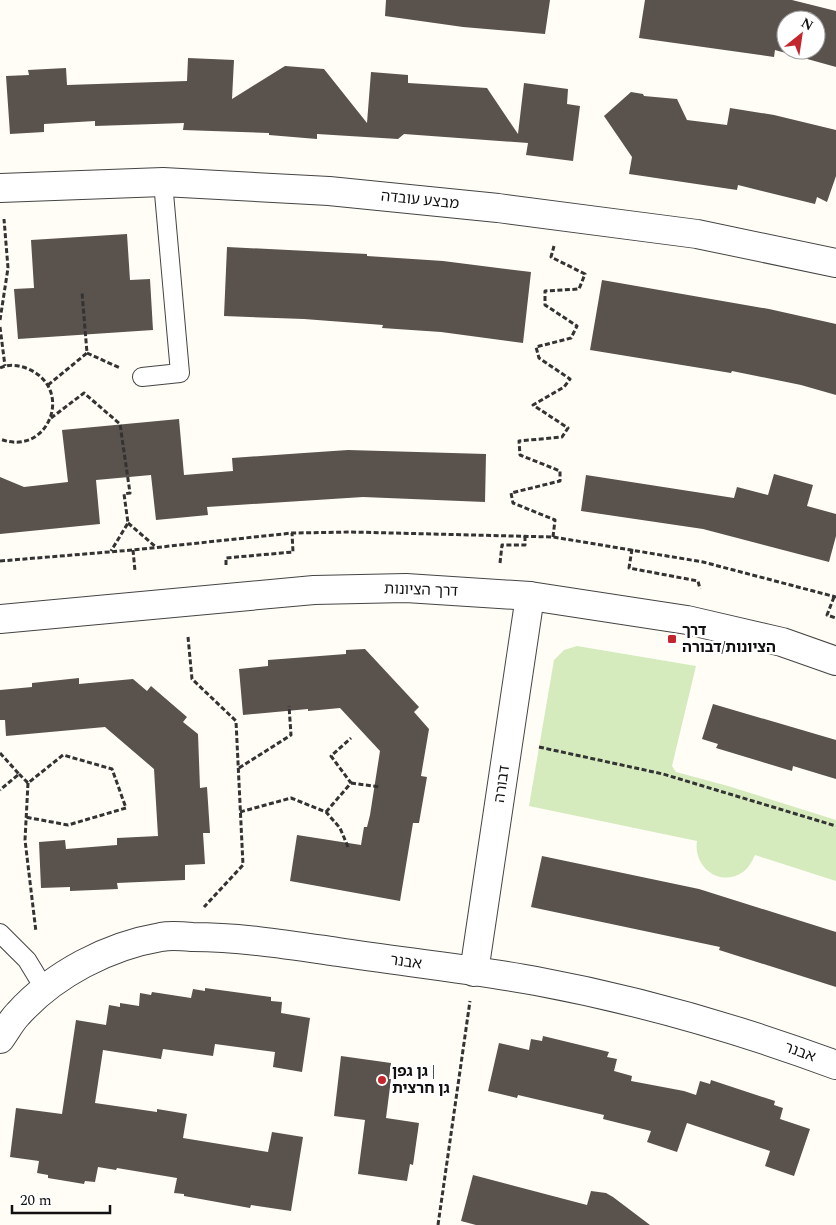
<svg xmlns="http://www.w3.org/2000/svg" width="836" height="1225" font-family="Spectral,'Noto Sans Hebrew',serif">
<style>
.green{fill:#d5ebbd}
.building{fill:#5a524d;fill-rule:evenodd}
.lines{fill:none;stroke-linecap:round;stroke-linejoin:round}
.service-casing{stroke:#444;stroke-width:20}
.minor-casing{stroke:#444;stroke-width:30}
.tertiary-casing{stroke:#444;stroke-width:30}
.path{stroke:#333;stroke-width:3;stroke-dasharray:5 2.5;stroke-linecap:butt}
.service{stroke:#fff;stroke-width:18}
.minor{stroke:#fff;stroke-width:28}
.tertiary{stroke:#fff;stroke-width:28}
.poi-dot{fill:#c4262e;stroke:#fff;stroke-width:2}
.labels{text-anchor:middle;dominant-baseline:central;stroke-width:5;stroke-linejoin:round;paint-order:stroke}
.street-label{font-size:15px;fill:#111;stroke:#fff}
.poi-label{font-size:15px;font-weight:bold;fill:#111;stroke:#fff;text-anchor:start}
</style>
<rect width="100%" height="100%" fill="#fffdf5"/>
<!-- green -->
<path class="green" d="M577,646L696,666L672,766L676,772L728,786L836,820V881L755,855C752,861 749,868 743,872C720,888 693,867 697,841L529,806L554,660L564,650Z"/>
<!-- building -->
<g class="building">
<path d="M386,0H550L545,34L463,27L385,16Z"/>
<path d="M645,0H792L836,11V67L775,50L774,57L639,38ZM786,20H816V50H786Z"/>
<path d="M188,58L234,60L232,99L285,66L324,69L367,123L371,72L408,75V83L487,88L518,134L524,83L568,89L567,104L580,106L573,161L526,155L528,143L404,134L398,139L317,134V139L269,135V133L183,130L184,123L95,126V121L44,124V132L10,134L6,76L29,75L28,70L66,68L67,85L187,81Z"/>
<path d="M631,92L643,94L644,96L677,99L687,120L727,125L730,108L774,115L836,130V176L827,202L817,197L815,204L738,185L737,190L629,174L632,157L604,116Z"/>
<path d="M127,234L130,280L150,279L153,330L18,339L14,289L34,288L31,240Z"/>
<path d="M227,247L367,254V256L443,261L531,272L523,343L441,332L382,328L383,325L304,319L224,316Z"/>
<path d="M602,280L769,309L836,324V395L801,385L732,371L731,373L590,350Z"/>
<path d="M179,419L184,475L233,471L232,458L304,453L348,450L486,454L485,502L363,497L207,507L208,515L156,520L151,475L96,480L100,524L0,534V477L24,487L68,482L62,430Z"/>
<path d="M774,474L813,485L807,506L836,514V536L829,562L703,529L581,511L586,475L734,498L737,487L768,495Z"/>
<path d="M365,649L419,707L414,712L429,729L421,776L427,777L419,823H413L400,901L290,881L297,835L361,845L364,827H367L370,815L380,751L340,708L308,711V709L243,715L239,669L268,666V660L346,654V650Z"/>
<path d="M79,678V684L133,679L147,691L151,686L187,717L183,722L198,734L200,788L207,787L210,833H203L205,864L185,865V880L117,883L118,889L70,891V887L41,888L39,842L65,840L66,849L117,845V838L158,836L154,769L105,727L6,736L5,720H0V690L32,687V683Z"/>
<path d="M713,704L836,740V779L793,766L792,771L716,748L718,744L702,739Z"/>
<path d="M542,856L699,889L836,932V987L719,950L720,947L531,907Z"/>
<path d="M205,988L271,997V1001L282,1002L281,1013L310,1018L302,1072L273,1067L275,1052L215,1044L213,1056L163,1049L161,1059L103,1050L95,1103L157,1112V1109L187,1114L183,1138L268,1152L272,1132L303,1137L291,1211L251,1205L250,1208L184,1196V1194L174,1193L177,1178L117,1168L116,1170L98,1167L95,1182L85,1181L84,1184L48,1178V1175L37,1173L39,1161L10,1157L16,1108L62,1114L76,1020L106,1025L109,1005L120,1007V1003L139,1006L140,993L151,995L152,992L191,998L193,989L205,991Z"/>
<path d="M543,1036L609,1052L607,1057L617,1059L614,1071L632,1076L631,1081L684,1091L696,1095L700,1081L710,1084L711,1080L775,1101L774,1105L783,1108L780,1119L810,1129L794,1176L765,1166L770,1151L687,1123L677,1152L647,1142L651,1131L603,1119L604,1115L518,1095L517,1098L488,1091L499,1043L529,1050L531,1039L542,1041Z"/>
<path d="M341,1056L391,1063L389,1079H391L386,1118L419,1123L413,1165L410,1164L407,1181L358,1174L365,1120L334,1116Z"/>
<path d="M473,1175L587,1205L591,1191L606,1193L613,1197L650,1225H476L461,1221Z"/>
</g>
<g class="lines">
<defs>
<g id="service">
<path d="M142,377L180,373L163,182"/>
<path d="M0,933L27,960L44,988"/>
</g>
<g id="minor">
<path d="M0,188L163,182L329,191L498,208L697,234L836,263"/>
<path d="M474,972L530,596"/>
<path d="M0,1039C6,1031 11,1021 18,1014C54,974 108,946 161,937C170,935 182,936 192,937C241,937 290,945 338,952C404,962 471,969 536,981C638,1000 739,1029 836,1065"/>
</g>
<path id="tertiary" d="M0,619L314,590L406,588L530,596L687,620L782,642L836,661"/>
</defs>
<!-- service casing -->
<use href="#service" class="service-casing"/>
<!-- minor casing -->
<use href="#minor" class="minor-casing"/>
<!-- tertiary casing -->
<use href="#tertiary" class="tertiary-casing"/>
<!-- path -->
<g class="path">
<path d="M0,320L8,268L4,219"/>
<path d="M0,327L5,366"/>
<path d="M87,353L120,368"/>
<path d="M0,368C7,364 18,365 26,368C76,387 49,458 0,439"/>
<path d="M48,385L87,353L82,292"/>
<path d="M51,418L84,393L120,424L130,493L124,494L128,523L111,551"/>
<path d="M128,523L156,547"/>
<path d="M553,537L555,520L513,503L511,493L560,481V471L520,455L519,441L562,437L568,428L533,405L564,387L570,379L539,358L536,347L571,338L577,326L545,305V291L579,289L585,274L551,257L554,246"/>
<path d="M632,549L629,568L698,581L700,589"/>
<path d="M133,550L135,571"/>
<path d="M0,561L133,550L292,533L351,532L553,537L703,562L836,597"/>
<path d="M500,563L502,545H525V536"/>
<path d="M226,565V558L293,552L292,533"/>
<path d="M834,597L827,615L836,618"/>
<path d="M188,637L192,679L236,721L243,865L204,907"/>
<path d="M539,747L663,774L836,826"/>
<path d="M0,753L19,774L0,790"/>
<path d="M239,768L291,735L289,706"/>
<path d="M19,774L28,783L63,755L112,769L126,808L68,825L25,817"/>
<path d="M28,783L25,840L36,932"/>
<path d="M351,783L380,787"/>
<path d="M240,812L291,798L326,812L340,828L348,847"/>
<path d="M326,812L351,783L331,756L351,738"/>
<path d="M438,1225L470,1001"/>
</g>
<!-- service -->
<use href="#service" class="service"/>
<!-- minor -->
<use href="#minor" class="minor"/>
<!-- tertiary -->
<use href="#tertiary" class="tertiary"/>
</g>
<!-- markers -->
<g class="poi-dot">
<rect x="667" y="634" width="10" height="10" rx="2.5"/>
<circle cx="382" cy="1080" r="5"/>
</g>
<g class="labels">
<!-- street labels -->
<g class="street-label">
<text transform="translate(420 200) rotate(6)">מבצע עובדה</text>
<text transform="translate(421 590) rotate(2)">דרך הציונות</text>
<text transform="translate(502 784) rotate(-82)">דבורה</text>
<text transform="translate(406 962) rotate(8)">אבנר</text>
<text transform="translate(800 1052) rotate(20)">אבנר</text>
</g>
<!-- poi labels -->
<g class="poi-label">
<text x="682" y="630">דרך<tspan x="682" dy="17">הציונות/דבורה</tspan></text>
<text x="392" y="1071">גן גפן |<tspan x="392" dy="17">גן חרצית</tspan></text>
</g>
</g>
<!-- north arrow -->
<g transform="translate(801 35) rotate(30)"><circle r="24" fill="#ffffff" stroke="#a0a0a0"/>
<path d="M0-4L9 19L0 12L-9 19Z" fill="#c4262e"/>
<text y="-8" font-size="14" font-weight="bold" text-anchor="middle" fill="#111111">N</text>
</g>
<!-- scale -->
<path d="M12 1205v8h98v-8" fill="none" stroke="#111111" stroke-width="2.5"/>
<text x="20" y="1205" font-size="15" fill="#111111" stroke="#ffffff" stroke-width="4" paint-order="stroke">20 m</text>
</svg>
